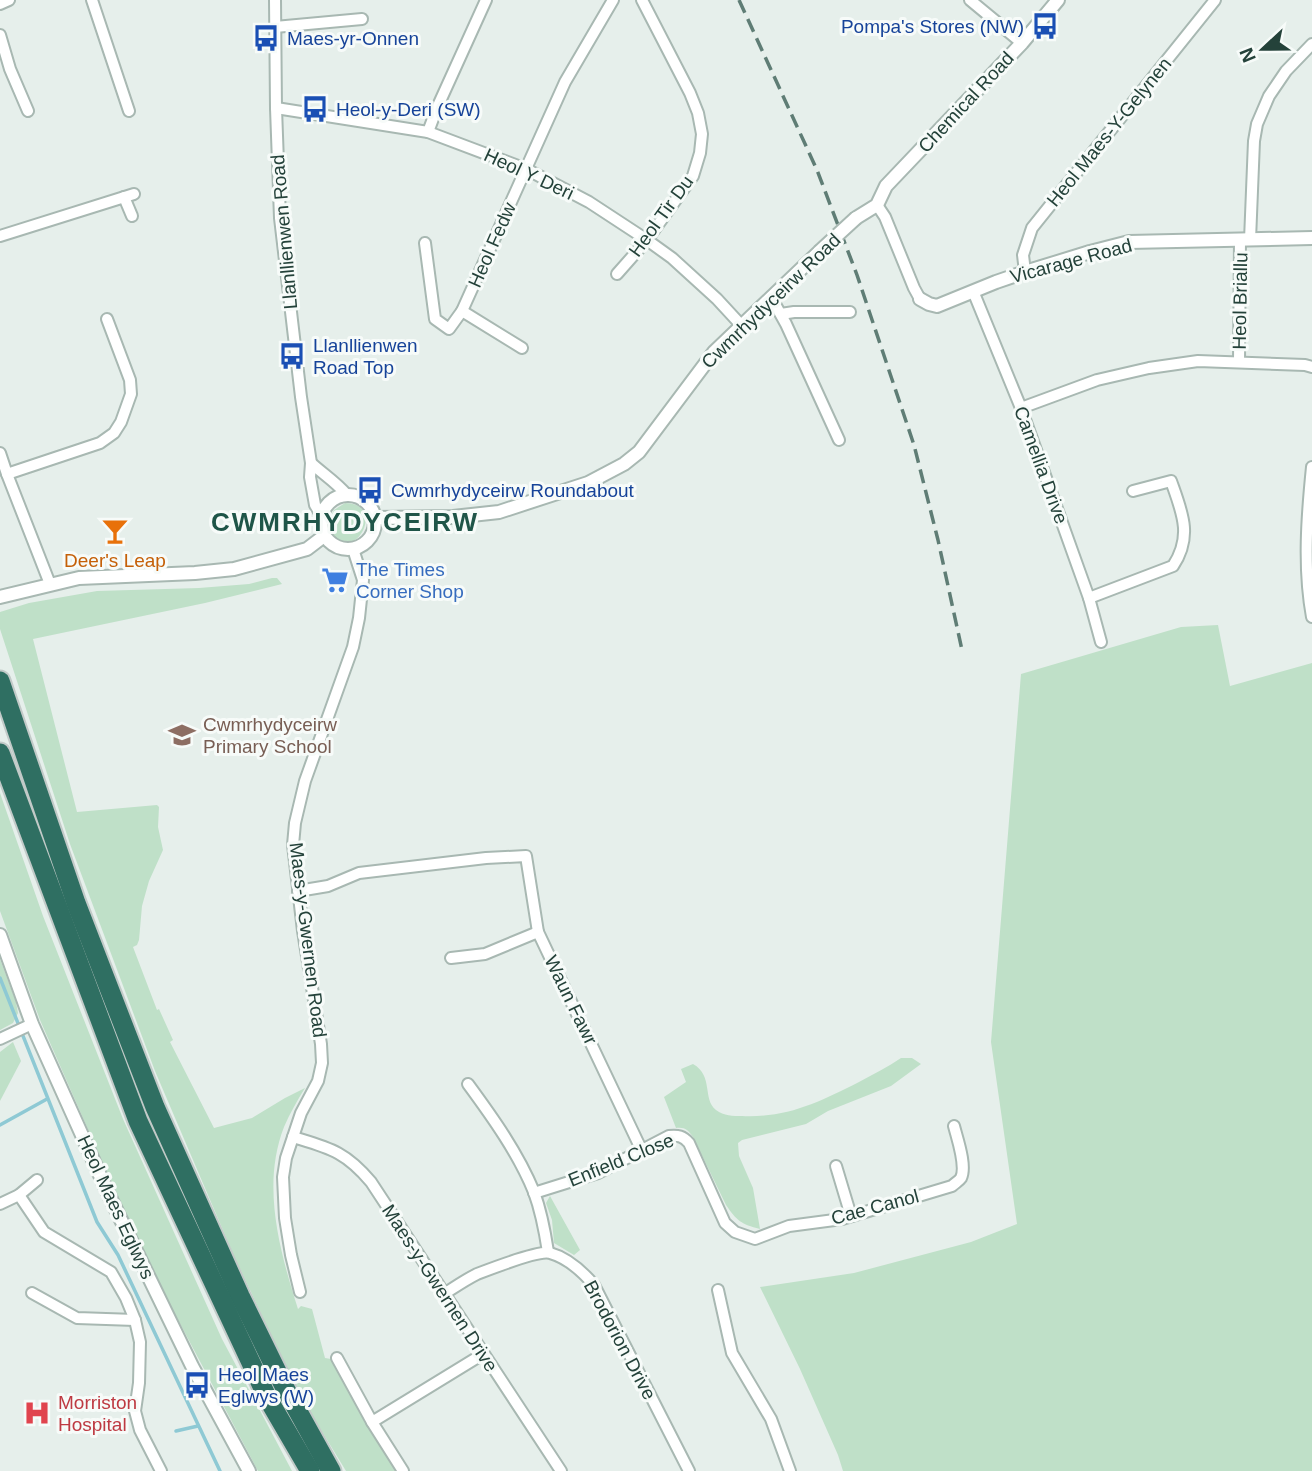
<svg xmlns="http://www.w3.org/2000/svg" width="1312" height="1471" font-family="Helvetica,sans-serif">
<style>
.green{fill:#bfe0c8}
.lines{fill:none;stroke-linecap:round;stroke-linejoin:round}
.stream{stroke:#8ec9d4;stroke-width:3.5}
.minor-casing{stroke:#a8b8b2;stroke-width:14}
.tertiary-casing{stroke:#a8b8b2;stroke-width:16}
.motorway-casing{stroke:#c2cac8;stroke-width:23}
.minor{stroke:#fff;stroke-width:10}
.tertiary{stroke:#fff;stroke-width:12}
.motorway{stroke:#2f6f62;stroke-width:19}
.rail{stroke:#5f7d75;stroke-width:3.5;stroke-dasharray:14 7;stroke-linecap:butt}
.tertiary-bridge-casing{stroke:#a8b8b2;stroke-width:16;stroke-linecap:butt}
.tertiary-bridge{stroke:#fff;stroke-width:12}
.labels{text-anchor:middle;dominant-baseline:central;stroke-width:6;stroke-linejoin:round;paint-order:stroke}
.transit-label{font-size:19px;fill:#164399;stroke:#f7fbf9;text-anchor:start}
.street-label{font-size:19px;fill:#24423a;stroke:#f7fbf9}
.food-label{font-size:19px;fill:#c56008;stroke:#f7fbf9}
.shop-label{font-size:19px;fill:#366cbe;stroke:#f7fbf9;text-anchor:start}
.education-label{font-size:19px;fill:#785e54;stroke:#f7fbf9;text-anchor:start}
.health-label{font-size:19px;fill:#be3a42;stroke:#f7fbf9;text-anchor:start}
.district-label{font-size:26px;font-weight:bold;letter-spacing:2px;fill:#1f5548;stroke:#f7fbf9}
</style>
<rect width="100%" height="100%" fill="#e6efeb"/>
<!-- green -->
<g class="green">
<path d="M345,503C388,504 354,564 333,536C327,528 330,518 334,510Z"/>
<path d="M272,578H277L282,584L205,603L33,639L77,812L157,805L159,807L158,827L163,850L149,881L142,906L139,940L137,945L133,947L157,1010L159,1009L173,1040L170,1042L214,1128L252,1118L285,1098L305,1088C297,1101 290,1113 284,1127C261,1186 280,1252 298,1309L301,1306L312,1309L325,1358L331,1359L397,1471H346L299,1394L234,1256L155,1071L70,844L0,629V612L29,603L97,591L199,588L249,584Z"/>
<path d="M1218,625L1230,686L1312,663V1471H843L838,1455L800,1369L760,1287L854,1273L971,1242L1017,1224L991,1042L1021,674L1181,627Z"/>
<path d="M0,793L43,916L123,1119L222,1339L292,1471H258L140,1248L40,1020L0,911Z"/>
<path d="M0,959L16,1002L18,1013L13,1023L0,1030Z"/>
<path d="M13,1042L21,1061L0,1101V1052Z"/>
<path d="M901,1058H912L921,1064L891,1086L828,1111L806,1124L742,1140L738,1143L739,1156L753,1188L760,1229C741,1224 737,1221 726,1205L693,1137C688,1130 685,1127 676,1128L664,1097L686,1082L681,1069L693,1064C714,1076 702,1099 716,1110C724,1116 733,1116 742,1116C788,1118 819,1102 859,1082C873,1074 888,1067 901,1058Z"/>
<path d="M550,1196L580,1250L574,1255L554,1243L552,1220L546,1203Z"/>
</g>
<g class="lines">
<!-- stream -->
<g class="stream">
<path d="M0,978L97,1222L118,1255L220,1471"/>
<path d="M0,1125L47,1099"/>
<path d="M176,1431L198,1426"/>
</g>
<defs>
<g id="minor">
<path d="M92,0L129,111"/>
<path d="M275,0L276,108L280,218L301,397L311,463L310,477L315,505L321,515"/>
<path d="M970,0L1022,43"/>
<path d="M0,4L9,0"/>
<path d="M275,27L362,19"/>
<path d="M0,35L10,69L28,111"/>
<path d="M276,108L428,132L526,169L589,202L647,240L672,258L717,299L741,325"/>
<path d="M428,132L437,108L486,0"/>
<path d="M124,197L132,216"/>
<path d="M877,205L885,217L914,288L920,299"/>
<path d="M0,236L134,194"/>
<path d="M1250,240L1254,141L1257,124L1269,96L1286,71L1312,44"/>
<path d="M425,243L435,319L449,329L462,311L565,82L613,0"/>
<path d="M1025,272L1023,255L1032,228L1215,0"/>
<path d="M617,274L647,240L693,176L700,153L702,134L698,113L690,93L642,0"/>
<path d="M973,291L1021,408L1089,598L1101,642"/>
<path d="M771,297L786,324L839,440"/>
<path d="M462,311L522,348"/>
<path d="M781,314L794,312H850"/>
<path d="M1239,362L1240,240"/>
<path d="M1021,408L1097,380L1149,368L1198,361L1305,365L1312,367"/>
<path d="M0,453L7,474L50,584"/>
<path d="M311,463C323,474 336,482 347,495"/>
<path d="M1312,467C1307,516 1303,568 1312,617"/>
<path d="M7,474L100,443L114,433L121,422L131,394L130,380L107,319"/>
<path d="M1089,598L1173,566C1193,536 1182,512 1171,481L1133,491"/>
<path d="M298,891L328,886L359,873L486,858L526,856L538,932"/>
<path d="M451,958L485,954L538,932L642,1151"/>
<path d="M0,1039L32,1024"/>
<path d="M468,1084C493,1118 518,1153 534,1192C541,1211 545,1232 548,1252"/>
<path d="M293,1137C329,1148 345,1151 371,1182L561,1471"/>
<path d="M836,1166L851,1216"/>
<path d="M534,1193L598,1173L669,1136C678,1135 683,1136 689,1143L725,1223L735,1232L755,1239L789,1226L842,1219L952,1186C955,1183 959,1181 961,1178C967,1166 957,1138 954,1126"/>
<path d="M19,1195L44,1232L111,1272L126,1298L135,1320L140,1342L139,1383L135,1411L140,1430L161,1471"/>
<path d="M0,1204L19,1195L37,1180"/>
<path d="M718,1290L732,1353L771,1419L790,1471"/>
<path d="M300,1292L291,1255L285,1218L283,1177L286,1158L301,1113L318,1081L322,1063L321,1044L303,931L293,845L295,823L305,781L353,647L359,618L363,580L353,549"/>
<path d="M32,1293L77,1318L135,1320"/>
<path d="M444,1294C455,1287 465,1280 477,1274C490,1269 539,1250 550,1253C568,1258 582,1271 594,1285L689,1471"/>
<path d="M337,1358L372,1422L403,1471"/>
<path d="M372,1422L483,1354"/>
</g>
<g id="tertiary">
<path d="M856,218L877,205L886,186L1022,43L1058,0"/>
<path d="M920,299L929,304L937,306L996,282L1025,272L1090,252L1129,242L1312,238"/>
<circle cx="348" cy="522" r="27"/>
<path d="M375,518L453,517L499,512L588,483L624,464L639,452L714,352L819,252"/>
<path d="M0,597L79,578L195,573L234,569L307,549L324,536"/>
<path d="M0,935L32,1024L108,1193L192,1366L249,1471"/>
</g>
<g id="motorway">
<path d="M0,681L76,903L155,1107L240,1296L285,1388L331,1471"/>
<path d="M0,753L138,1121L268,1399L310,1471"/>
</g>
</defs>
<!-- minor casing -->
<use href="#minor" class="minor-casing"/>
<!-- tertiary casing -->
<use href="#tertiary" class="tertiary-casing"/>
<!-- motorway casing -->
<use href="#motorway" class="motorway-casing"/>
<!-- minor -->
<use href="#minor" class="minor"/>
<!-- tertiary -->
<use href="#tertiary" class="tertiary"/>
<!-- motorway -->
<use href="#motorway" class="motorway"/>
<!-- rail -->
<path class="rail" d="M739,0L817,170L857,275L914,445L938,540L962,650"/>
<defs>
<path id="tertiary-bridge" d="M819,252L856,218"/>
</defs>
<!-- tertiary-bridge casing -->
<use href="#tertiary-bridge" class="tertiary-bridge-casing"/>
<!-- tertiary-bridge -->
<use href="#tertiary-bridge" class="tertiary-bridge"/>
</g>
<!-- icons -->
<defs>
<symbol id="bus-bare" viewBox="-9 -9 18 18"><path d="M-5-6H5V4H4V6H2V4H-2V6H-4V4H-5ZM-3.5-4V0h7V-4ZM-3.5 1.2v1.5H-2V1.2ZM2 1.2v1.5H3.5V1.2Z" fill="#1a4fb4" stroke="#f7fbf9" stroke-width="2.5" paint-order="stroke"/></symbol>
<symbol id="bar-bare" viewBox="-9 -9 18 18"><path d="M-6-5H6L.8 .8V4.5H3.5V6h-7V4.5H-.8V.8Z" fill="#e8710a" stroke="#f7fbf9" stroke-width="2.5" paint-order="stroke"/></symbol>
<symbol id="supermarket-bare" viewBox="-9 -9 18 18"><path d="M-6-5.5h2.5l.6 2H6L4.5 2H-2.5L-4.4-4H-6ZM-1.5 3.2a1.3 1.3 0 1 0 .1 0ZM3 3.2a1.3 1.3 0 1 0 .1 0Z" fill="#3f7fe0" stroke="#f7fbf9" stroke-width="2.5" paint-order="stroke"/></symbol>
<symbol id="school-bare" viewBox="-9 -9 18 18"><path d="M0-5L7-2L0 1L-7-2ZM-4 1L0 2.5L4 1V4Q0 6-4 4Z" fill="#8d6e63" stroke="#f7fbf9" stroke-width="2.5" paint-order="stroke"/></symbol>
<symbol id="hospital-bare" viewBox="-9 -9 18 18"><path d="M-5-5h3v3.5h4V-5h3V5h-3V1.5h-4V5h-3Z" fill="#e0444e" stroke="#f7fbf9" stroke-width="2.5" paint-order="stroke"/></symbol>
</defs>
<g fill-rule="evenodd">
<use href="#bus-bare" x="1026" y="7" width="38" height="38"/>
<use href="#bus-bare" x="247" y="19" width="38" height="38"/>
<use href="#bus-bare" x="296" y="90" width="38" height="38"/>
<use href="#bus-bare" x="273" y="337" width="38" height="38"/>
<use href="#bus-bare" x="351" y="471" width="38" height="38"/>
<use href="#bar-bare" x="96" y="512" width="38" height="38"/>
<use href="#supermarket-bare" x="316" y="561" width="38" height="38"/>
<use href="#school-bare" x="163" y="716" width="38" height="38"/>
<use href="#bus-bare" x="178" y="1366" width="38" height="38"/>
<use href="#hospital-bare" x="18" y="1394" width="38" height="38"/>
</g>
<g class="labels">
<!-- transit labels -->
<g class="transit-label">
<text x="1024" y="26" text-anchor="end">Pompa's Stores (NW)</text>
<text x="287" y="38">Maes-yr-Onnen</text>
<text x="336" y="109">Heol-y-Deri (SW)</text>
<text x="313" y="345">Llanllienwen<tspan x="313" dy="22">Road Top</tspan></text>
<text x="391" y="490">Cwmrhydyceirw Roundabout</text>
<text x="218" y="1374">Heol Maes<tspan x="218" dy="22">Eglwys (W)</tspan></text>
</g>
<!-- street labels -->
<g class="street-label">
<text transform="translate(966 102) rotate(-47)">Chemical Road</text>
<text transform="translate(1109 132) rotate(-51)">Heol Maes-Y-Gelynen</text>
<text transform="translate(529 174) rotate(25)">Heol Y Deri</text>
<text transform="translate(661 216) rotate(-54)">Heol Tir Du</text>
<text transform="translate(284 232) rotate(-95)">Llanllienwen Road</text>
<text transform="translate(492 245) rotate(-66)">Heol Fedw</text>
<text transform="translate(1071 261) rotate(-15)">Vicarage Road</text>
<text transform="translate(771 301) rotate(-44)">Cwmrhydyceirw Road</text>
<text transform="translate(1240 301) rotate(-89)">Heol Briallu</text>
<text transform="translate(1041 465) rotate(70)">Camellia Drive</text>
<text transform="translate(308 940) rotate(83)">Maes-y-Gwernen Road</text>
<text transform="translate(571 1000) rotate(64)">Waun Fawr</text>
<text transform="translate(621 1160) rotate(-22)">Enfield Close</text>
<text transform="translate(116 1207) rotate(65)">Heol Maes Eglwys</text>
<text transform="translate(875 1207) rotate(-15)">Cae Canol</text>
<text transform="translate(440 1288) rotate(57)">Maes-y-Gwernen Drive</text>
<text transform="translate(620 1340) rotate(62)">Brodorion Drive</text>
</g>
<!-- food labels -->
<g class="food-label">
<text x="115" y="560">Deer's Leap</text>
</g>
<!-- shop labels -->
<g class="shop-label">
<text x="356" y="569">The Times<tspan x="356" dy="22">Corner Shop</tspan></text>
</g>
<!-- education labels -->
<g class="education-label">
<text x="203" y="724">Cwmrhydyceirw<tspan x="203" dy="22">Primary School</tspan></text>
</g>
<!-- health labels -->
<g class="health-label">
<text x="58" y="1402">Morriston<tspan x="58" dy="22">Hospital</tspan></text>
</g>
<!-- district labels -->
<g class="district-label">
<text x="345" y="522">CWMRHYDYCEIRW</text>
</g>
</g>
<!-- north arrow -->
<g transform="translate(1263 49) rotate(248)" stroke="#f7fbf9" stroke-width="5" paint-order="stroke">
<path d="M0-5L12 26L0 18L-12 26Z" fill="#24423a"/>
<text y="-10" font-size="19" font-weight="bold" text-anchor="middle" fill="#24423a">N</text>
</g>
</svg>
